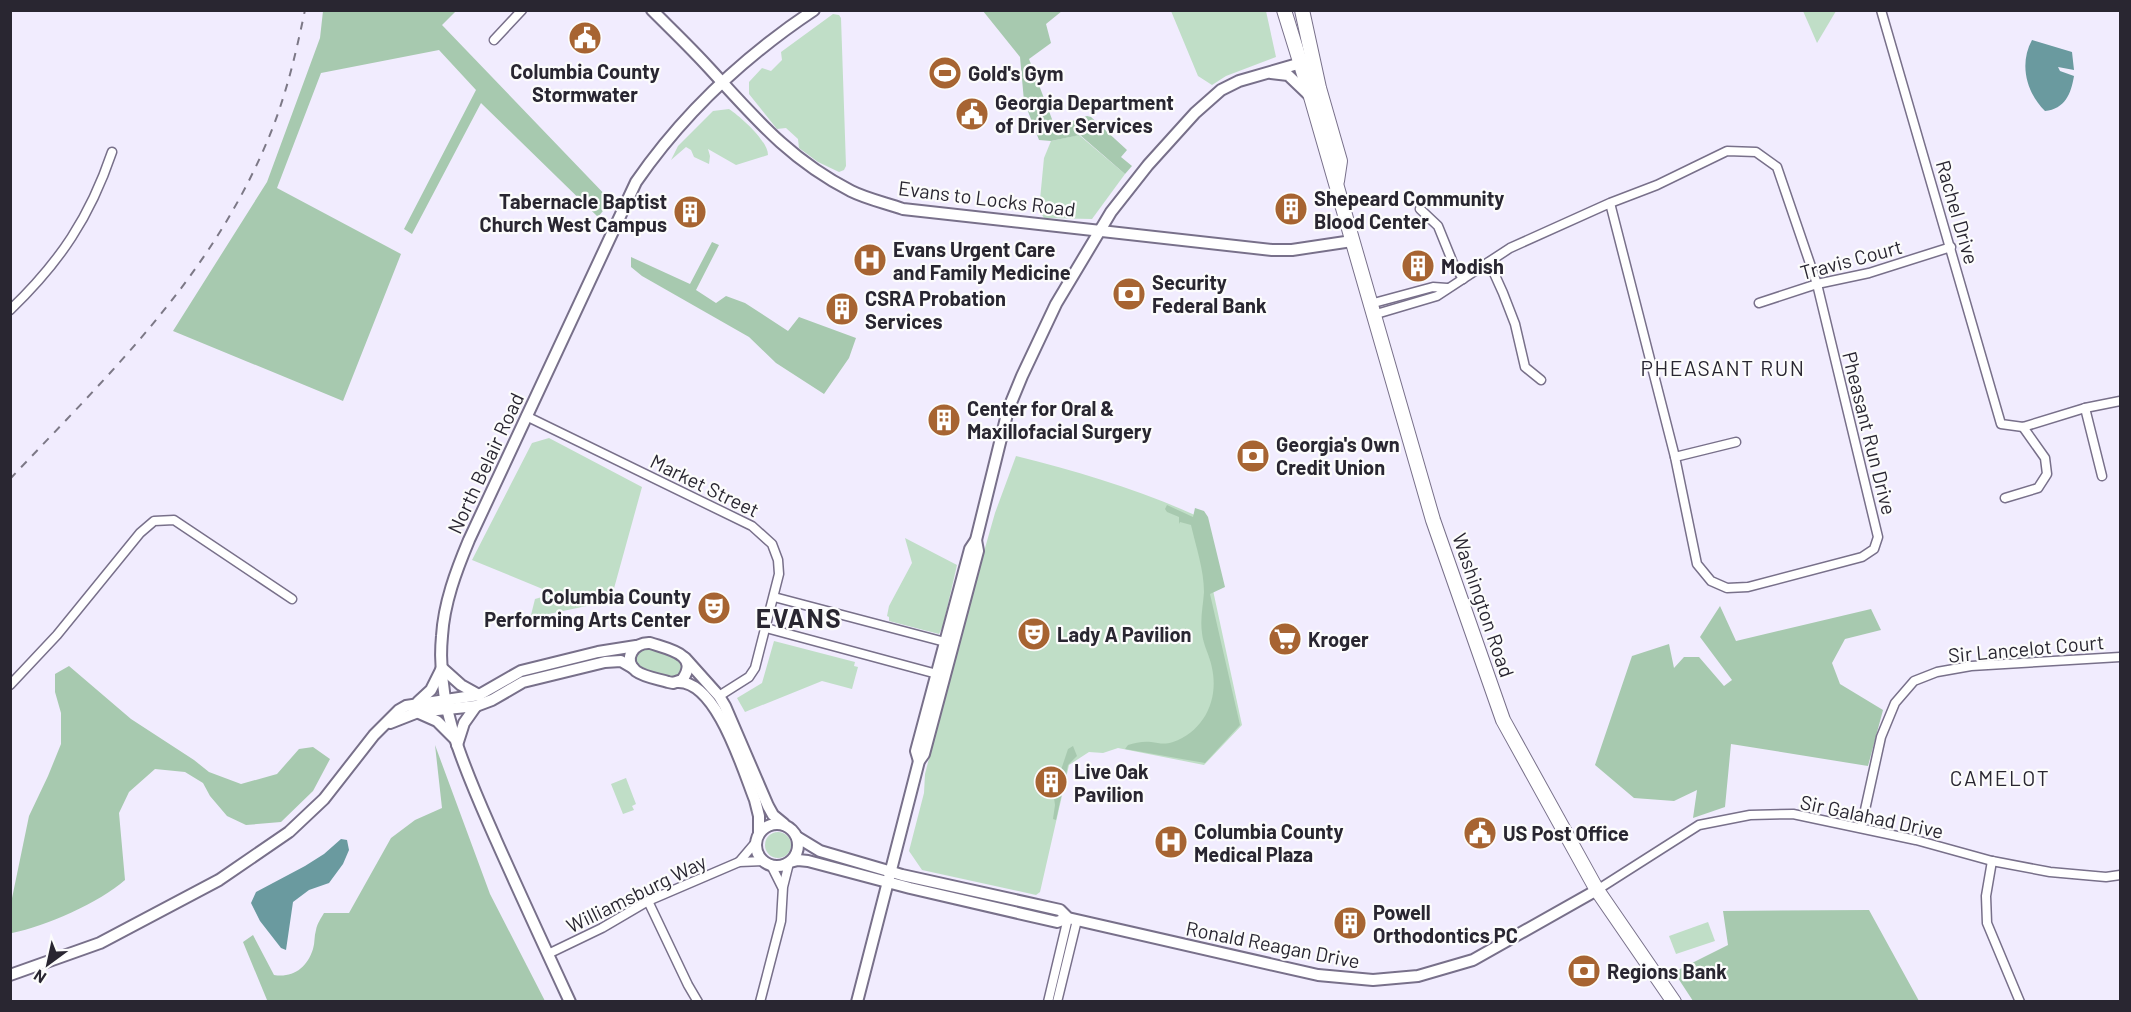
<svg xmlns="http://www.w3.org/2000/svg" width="2131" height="1012" font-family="Barlow,sans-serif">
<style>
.green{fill:#c0dec7}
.forest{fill:#a7c9af}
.water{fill:#6a9a9f}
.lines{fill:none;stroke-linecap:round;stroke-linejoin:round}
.minor-casing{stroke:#78708a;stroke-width:11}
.tertiary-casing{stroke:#78708a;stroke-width:14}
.primary-casing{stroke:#78708a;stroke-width:16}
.minor{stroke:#fff;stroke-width:8}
.tertiary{stroke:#fff;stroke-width:10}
.primary{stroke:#fff;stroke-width:14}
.rail{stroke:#7c7886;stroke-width:2;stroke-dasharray:8 8;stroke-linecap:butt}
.labels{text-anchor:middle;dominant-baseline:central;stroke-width:4.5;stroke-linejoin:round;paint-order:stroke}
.poi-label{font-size:20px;font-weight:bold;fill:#292631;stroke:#fcfcfc;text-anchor:start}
.street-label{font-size:20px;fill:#292631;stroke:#fcfcfc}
.neighbourhood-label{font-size:21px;letter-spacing:1.5px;fill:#292631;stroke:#fcfcfc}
.district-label{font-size:26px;font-weight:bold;letter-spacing:1.5px;fill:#292631;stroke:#fcfcfc}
</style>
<rect width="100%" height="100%" fill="#f1ecfe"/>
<!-- green -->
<g class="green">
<path d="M1171,11H1266L1276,57L1226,76L1212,85L1198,76Z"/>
<path d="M1803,11H1836L1817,43Z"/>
<path d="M833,14L839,15L841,18L846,166L844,170L839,172L818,162L799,148L798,139L786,128L777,129L749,94V82L762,68L771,71L782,60L781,52Z"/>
<path d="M729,109C741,117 768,141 768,155L736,165L708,149L710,156L709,164L694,157L691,150L686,147L671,160L678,146L713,111Z"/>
<path d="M1079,135L1125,174L1092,219L1044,218L1039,210L1044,158L1051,141Z"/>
<path d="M549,438L642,487L613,592L601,603L544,615V622L530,619L535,599L542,597L545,590L472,560L532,443Z"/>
<path d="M1016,456C1079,472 1138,489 1197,516L1242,725L1204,765L1118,748L1103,753L1089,752L1069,765L1040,892L1036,895L922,870L909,851L924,793L925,774L935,735L983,555L995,513Z"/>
<path d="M905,538L957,565L943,626L939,634L889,621V617L887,616L889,606L912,563Z"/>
<path d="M774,641L855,662L854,666L858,667L852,689L822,681L745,712L737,698L762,683Z"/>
<path d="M646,646L676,655L684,666L678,677C664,679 644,673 635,662V654Z"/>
<path d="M626,778L636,804L632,806L634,810L623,814L611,784Z"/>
<circle cx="778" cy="845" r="13"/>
<path d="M1708,922L1715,941L1676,954L1669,936Z"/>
</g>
<!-- forest -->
<g class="forest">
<path d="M323,11H456L442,25L611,201L598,217L481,103L412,234L404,229L476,90L439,50L321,73L277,188L401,254L343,401L173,331L267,182L320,38Z"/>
<path d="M983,11H1062L1046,24L1051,43L1029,59L1055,127L1087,116L1091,117L1127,150L1121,157L1132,166L1125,174L1080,135L1051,141L1039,140L1024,101L1020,57Z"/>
<path d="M712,242L719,245L696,290L716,303L726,296L745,303L788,331L799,317L856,338L849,358L824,394L776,363L749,337L642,276L631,267V257L690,284Z"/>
<path d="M1167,505L1193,517L1195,508L1204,511L1208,517L1225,587L1210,594L1240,725L1205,763L1125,749L1128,745C1135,743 1143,741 1151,742C1159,743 1164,745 1173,742C1204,731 1219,700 1212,668C1210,656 1203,645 1202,633C1200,619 1203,606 1204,592C1204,570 1196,547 1191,525L1180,522L1179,524V517L1167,512L1165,509Z"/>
<path d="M1720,606L1736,641L1871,609L1881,630L1845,639L1832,663L1840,684L1883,710L1868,766L1731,744L1725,807L1693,818L1697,790L1674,801L1634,798L1595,765L1632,656L1669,644L1674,668L1684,657H1699L1724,686L1732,680L1700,637Z"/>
<path d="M69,666L131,719L194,760L209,772L241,784L277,774L299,749L313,747L330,759L313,791L281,822L246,825L227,816L210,796L203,783L185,772L155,769L129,792L119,813L125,880C99,903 46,926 12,933L11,903L29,816L48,776L61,744V713L55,692V674Z"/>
<path d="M435,745L490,894L545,1001H265L267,1000L243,942L253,935L274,975C293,978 307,968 313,949C315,943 314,936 316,930C317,924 321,918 324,913H349L391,838L415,820L442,808Z"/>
<path d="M1073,746L1077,756L1068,765L1056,820L1053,819L1055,805L1053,791L1059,786L1051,771L1054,767L1061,770L1068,749Z"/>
<path d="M1869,910L1919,1001H1693L1674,972L1728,945L1723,911Z"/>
</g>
<!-- water -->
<g class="water">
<path d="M2032,40L2072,52L2074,70L2058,67L2060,71L2074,76C2071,94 2065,109 2045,111C2026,92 2019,64 2032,40Z"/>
<path d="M341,839L347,840L349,850L343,864L329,883L309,890L293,902L286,950L281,948L260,921L251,903L256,892L305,866L324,854Z"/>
</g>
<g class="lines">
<defs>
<g id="minor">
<path d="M1881,10L2001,424L2023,427L2085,408L2120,401"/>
<path d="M494,40L522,10"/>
<path d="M1420,209L1438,226L1453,263L1463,279"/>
<path d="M1489,262L1503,293L1515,324L1525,367L1541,380"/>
<path d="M1759,303L1817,284L1869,273L1951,247"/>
<path d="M1370,304L1433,287L1447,288"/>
<path d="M10,310C60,262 90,217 112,152"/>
<path d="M1373,315L1437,296L1510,248L1610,203L1657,185L1727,151L1756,152L1777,167L1817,284L1878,537L1874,549L1862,557L1748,587L1727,588L1711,581L1697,564L1675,457L1610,203"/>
<path d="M2085,408L2102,476"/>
<path d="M526,416L752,526L772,544L778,560L779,574L755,668L749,677L719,696"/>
<path d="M1675,457L1736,442"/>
<path d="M2005,498L2038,488L2047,474L2045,458L2023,427"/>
<path d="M774,597L945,642"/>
<path d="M766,628L937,674"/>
<path d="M10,685L57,635L140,533L154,521L174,520L292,599"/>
<path d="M1861,828L1881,737L1895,703L1914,681L1937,672L1971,666L2120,657"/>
<path d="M1992,861L1986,896L1987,923L2020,1002"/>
<path d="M739,862L756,842"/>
<path d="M771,865L782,887"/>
<path d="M1597,890L1699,825L1750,815L1793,814L1916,840L1992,861L2050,872L2106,877L2120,875"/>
<path d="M648,901L688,985L698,1002"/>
<path d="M548,954L602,928L648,901L739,862L764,861"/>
<path d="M760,1002L781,921L783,887L789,863"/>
<path d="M1048,1002L1068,918"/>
<path d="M1057,1002L1077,920"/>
</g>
<g id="tertiary">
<path d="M652,10C672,30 692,49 710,69C755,118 790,160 851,191C867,199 886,203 903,209L1272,250H1292L1352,241"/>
<path d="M1271,73L1288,75L1310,96"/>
<path d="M650,643C667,649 701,654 682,680L673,683L668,682C658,679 644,677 636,671C622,659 634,642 650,643Z"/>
<path d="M685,658L719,696L725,706L768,806L773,815L784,824"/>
<path d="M678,682C717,681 743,770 755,800L759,816V833"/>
<path d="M418,702L431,690L442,668L461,685L479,695"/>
<path d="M419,713L437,721L454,738"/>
<path d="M390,723L418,712L476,706L492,700L523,682L605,662L621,661L633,668"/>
<path d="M457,745L464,723L476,706"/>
<path d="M919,761L916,751L970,549L976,540L1008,410L1022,376L1056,304L1111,212L1148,165L1195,113L1221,90L1239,81L1301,63"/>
<circle cx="777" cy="845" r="21"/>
<path d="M797,837L820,851L902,875L1060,910L1068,918L1318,975L1373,980L1418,976L1473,960L1597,890"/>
<path d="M790,862L798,860L808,861L910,888L1057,922L1068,918"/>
<path d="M10,975L100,943L219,880L289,832L324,799L374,735L399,710L406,706L479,695L521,671L598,652L636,646"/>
<path d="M570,1002C545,948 520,894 496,840C468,776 435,708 442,636C444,603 456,571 469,540L636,182C683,114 745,56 814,10"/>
<path d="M857,1002L919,761L924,754L978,551L976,540"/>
</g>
<g id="primary">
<path d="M1284,10L1311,97L1433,520L1503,720L1597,890L1674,1002"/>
<path d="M1302,10L1319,88L1340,161L1337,181"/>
</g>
</defs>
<!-- minor casing -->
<use href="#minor" class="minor-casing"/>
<!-- tertiary casing -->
<use href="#tertiary" class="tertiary-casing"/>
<!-- primary casing -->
<use href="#primary" class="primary-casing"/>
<!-- minor -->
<use href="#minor" class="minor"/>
<!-- tertiary -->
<use href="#tertiary" class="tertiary"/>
<!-- primary -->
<use href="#primary" class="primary"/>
<!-- rail -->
<path class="rail" d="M10,479C112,371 211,277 269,137C286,96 296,53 305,10"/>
</g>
<!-- icons -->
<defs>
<symbol id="civic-disc" viewBox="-11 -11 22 22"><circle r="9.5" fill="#a76432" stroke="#fcfcfc"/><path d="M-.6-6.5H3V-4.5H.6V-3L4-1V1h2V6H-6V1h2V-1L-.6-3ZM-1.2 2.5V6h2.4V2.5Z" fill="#fff"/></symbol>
<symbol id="stadium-disc" viewBox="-11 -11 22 22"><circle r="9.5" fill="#a76432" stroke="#fcfcfc"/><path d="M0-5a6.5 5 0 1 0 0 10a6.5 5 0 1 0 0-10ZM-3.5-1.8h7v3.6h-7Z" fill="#fff"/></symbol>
<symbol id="building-disc" viewBox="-11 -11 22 22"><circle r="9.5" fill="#a76432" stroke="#fcfcfc"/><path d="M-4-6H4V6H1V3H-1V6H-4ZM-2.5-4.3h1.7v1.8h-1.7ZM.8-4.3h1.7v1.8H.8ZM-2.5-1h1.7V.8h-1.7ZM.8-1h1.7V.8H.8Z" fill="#fff"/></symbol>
<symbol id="hospital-disc" viewBox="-11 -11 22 22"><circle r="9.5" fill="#a76432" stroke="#fcfcfc"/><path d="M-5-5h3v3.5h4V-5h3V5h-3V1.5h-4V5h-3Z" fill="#fff"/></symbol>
<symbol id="bank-disc" viewBox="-11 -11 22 22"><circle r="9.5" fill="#a76432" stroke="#fcfcfc"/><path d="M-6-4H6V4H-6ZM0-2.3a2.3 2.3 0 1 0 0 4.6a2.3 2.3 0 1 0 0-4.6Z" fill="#fff"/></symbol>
<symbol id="theatre-disc" viewBox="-11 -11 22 22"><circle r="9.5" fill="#a76432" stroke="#fcfcfc"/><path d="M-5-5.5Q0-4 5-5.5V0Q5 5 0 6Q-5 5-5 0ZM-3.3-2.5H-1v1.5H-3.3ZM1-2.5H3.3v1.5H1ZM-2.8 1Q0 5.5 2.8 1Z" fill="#fff"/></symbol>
<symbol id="supermarket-disc" viewBox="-11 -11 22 22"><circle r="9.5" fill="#a76432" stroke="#fcfcfc"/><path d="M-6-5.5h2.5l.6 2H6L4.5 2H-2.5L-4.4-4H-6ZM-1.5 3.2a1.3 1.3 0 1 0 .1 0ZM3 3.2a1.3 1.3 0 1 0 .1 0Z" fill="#fff"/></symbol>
</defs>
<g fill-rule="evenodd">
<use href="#civic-disc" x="566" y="19" width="38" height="38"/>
<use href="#stadium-disc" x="926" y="54" width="38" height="38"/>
<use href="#civic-disc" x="953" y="95" width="38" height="38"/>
<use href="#building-disc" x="1272" y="190" width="38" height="38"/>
<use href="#building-disc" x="671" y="193" width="38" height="38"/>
<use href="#hospital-disc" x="851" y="241" width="38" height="38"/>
<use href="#building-disc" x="1399" y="247" width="38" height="38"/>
<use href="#bank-disc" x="1110" y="275" width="38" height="38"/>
<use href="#building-disc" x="823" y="290" width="38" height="38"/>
<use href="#building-disc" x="925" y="401" width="38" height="38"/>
<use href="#bank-disc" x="1234" y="437" width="38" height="38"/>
<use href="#theatre-disc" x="695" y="589" width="38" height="38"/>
<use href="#theatre-disc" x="1015" y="615" width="38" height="38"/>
<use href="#supermarket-disc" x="1266" y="620" width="38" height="38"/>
<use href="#building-disc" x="1032" y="763" width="38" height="38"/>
<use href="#civic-disc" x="1461" y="814" width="38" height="38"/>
<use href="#hospital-disc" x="1152" y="823" width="38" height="38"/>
<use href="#building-disc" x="1331" y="904" width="38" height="38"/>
<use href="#bank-disc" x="1565" y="952" width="38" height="38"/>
</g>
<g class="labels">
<!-- poi labels -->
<g class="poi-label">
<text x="585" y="71" text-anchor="middle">Columbia County<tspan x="585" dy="23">Stormwater</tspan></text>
<text x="968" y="73">Gold's Gym</text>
<text x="995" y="102">Georgia Department<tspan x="995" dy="23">of Driver Services</tspan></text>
<text x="1314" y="198">Shepeard Community<tspan x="1314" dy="23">Blood Center</tspan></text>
<text x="667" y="201" text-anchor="end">Tabernacle Baptist<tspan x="667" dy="23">Church West Campus</tspan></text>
<text x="893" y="249">Evans Urgent Care<tspan x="893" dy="23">and Family Medicine</tspan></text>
<text x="1441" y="266">Modish</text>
<text x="1152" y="282">Security<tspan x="1152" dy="23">Federal Bank</tspan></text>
<text x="865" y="298">CSRA Probation<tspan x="865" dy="23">Services</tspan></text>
<text x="967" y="408">Center for Oral &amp;<tspan x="967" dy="23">Maxillofacial Surgery</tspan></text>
<text x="1276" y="444">Georgia's Own<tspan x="1276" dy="23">Credit Union</tspan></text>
<text x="691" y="596" text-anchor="end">Columbia County<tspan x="691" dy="23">Performing Arts Center</tspan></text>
<text x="1057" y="634">Lady A Pavilion</text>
<text x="1308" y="639">Kroger</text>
<text x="1074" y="771">Live Oak<tspan x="1074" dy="23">Pavilion</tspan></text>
<text x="1194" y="831">Columbia County<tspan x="1194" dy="23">Medical Plaza</tspan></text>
<text x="1503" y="833">US Post Office</text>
<text x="1373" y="912">Powell<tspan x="1373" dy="23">Orthodontics PC</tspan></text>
<text x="1607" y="971">Regions Bank</text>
</g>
<!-- street labels -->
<g class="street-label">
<text transform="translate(987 198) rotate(7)">Evans to Locks Road</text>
<text transform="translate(1958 212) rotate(74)">Rachel Drive</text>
<text transform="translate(1851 259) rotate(-15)">Travis Court</text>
<text transform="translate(1870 433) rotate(76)">Pheasant Run Drive</text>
<text transform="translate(485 463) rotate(-65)">North Belair Road</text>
<text transform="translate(705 485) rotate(26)">Market Street</text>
<text transform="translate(1484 605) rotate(71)">Washington Road</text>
<text transform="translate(2026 648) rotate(-5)">Sir Lancelot Court</text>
<text transform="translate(1872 816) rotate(12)">Sir Galahad Drive</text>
<text transform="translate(636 893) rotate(-26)">Williamsburg Way</text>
<text transform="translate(1273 944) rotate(11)">Ronald Reagan Drive</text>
</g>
<!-- neighbourhood labels -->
<g class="neighbourhood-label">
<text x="1723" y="367">PHEASANT RUN</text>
<text x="2000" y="777">CAMELOT</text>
</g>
<!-- district labels -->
<g class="district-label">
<text x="799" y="617">EVANS</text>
</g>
</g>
<!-- border -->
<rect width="2131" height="1012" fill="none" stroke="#292631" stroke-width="24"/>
<!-- north arrow -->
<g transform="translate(48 964) rotate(213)" stroke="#fcfcfc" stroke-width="4.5" paint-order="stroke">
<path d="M0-4.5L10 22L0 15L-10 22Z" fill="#292631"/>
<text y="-9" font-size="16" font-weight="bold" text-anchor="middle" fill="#292631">N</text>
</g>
</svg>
